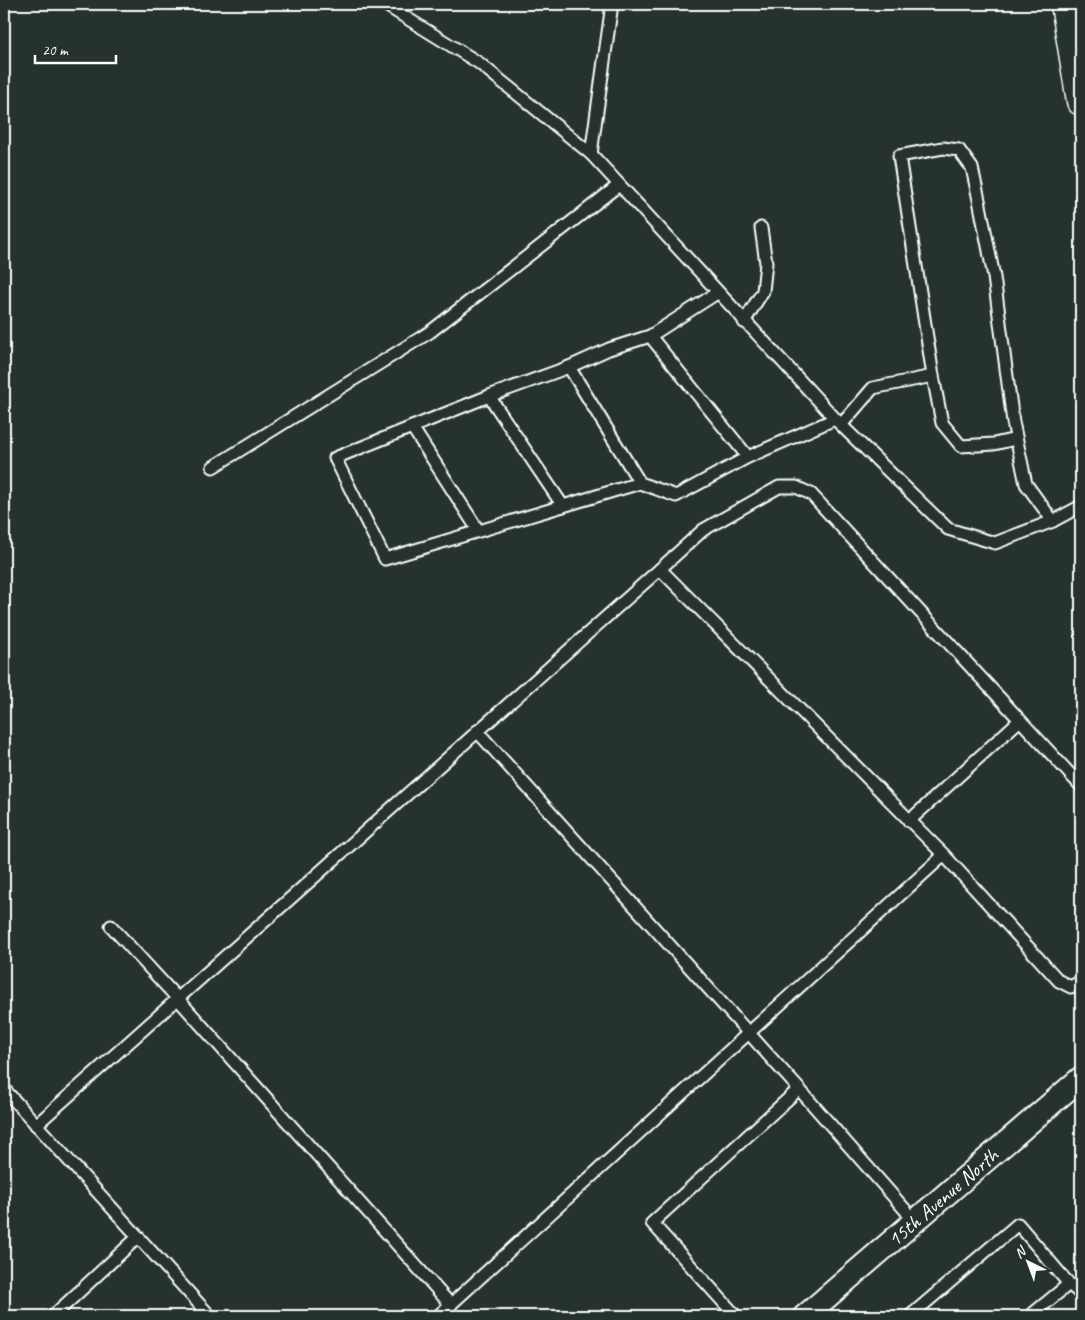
<svg xmlns="http://www.w3.org/2000/svg" width="1085" height="1320" font-family="Caveat,sans-serif">
<style>
.lines{fill:none;stroke-linecap:round;stroke-linejoin:round}
.service-casing{stroke:#fff;stroke-width:15}
.minor-casing{stroke:#fff;stroke-width:26}
.secondary-casing{stroke:#fff;stroke-width:31}
.service{stroke:#26332d;stroke-width:11}
.minor{stroke:#26332d;stroke-width:22}
.secondary{stroke:#26332d;stroke-width:28}
.labels{text-anchor:middle;dominant-baseline:central;stroke-width:4.5;stroke-linejoin:round;paint-order:stroke}
.street-label{font-size:21px;fill:#fff;stroke:#26332d}
</style>
<rect width="100%" height="100%" fill="#26332d"/>
<filter id="ink" filterUnits="userSpaceOnUse"><feTurbulence type="fractalNoise" baseFrequency=".02" numOctaves="2"/><feDisplacementMap in="SourceGraphic" scale="10" xChannelSelector="R" yChannelSelector="G"/><feConvolveMatrix kernelMatrix="1 2 1 2 8 2 1 2 1" color-interpolation-filters="sRGB"/></filter>
<g filter="url(#ink)">
<g class="lines">
<defs>
<g id="service">
<path d="M384,4L479,63L591,154L841,425L948,529L995,543L1053,521L1081,506"/>
<path d="M591,154L612,4"/>
<path d="M744,322L763,291L766,263L761,228"/>
<path d="M650,336L748,457L676,496L640,483L563,506L489,396L569,367L609,349Z"/>
<path d="M650,336L717,293"/>
<path d="M569,367L640,483"/>
<path d="M489,396L335,458L385,559L563,506"/>
<path d="M841,425L873,388L933,376"/>
<path d="M412,427L478,530"/>
<path d="M1016,439L994,444L961,446L942,423L933,376L899,156L943,148L959,150L972,168L979,200L994,277L1013,422L1026,484L1053,521"/>
<path d="M748,457L835,419"/>
<path d="M213,467L430,332L619,185"/>
<path d="M660,569L703,530L779,487H796L811,494L1081,786"/>
<path d="M477,731L799,1089"/>
<path d="M909,821L1020,720"/>
<path d="M944,855L1059,981L1071,987L1081,981"/>
<path d="M111,926L178,999L451,1305"/>
<path d="M4,1089L210,1316"/>
<path d="M36,1125L660,569L944,855L438,1316"/>
<path d="M53,1316L138,1237"/>
<path d="M736,1316L652,1223L799,1089L915,1221"/>
<path d="M910,1316L1018,1224L1069,1284L1081,1294"/>
<path d="M1030,1316L1069,1284"/>
</g>
<g id="minor">
<path id="s1" d="M805,1316L1081,1078"/>
</g>
<path id="secondary" d="M1065,4L1081,101"/>
</defs>
<!-- service casing -->
<use href="#service" class="service-casing"/>
<!-- minor casing -->
<use href="#minor" class="minor-casing"/>
<!-- secondary casing -->
<use href="#secondary" class="secondary-casing"/>
<!-- service -->
<use href="#service" class="service"/>
<!-- minor -->
<use href="#minor" class="minor"/>
<!-- secondary -->
<use href="#secondary" class="secondary"/>
</g>
</g>
<g class="labels">
<!-- street labels -->
<g class="street-label">
<text stroke="none"><textPath href="#s1" startOffset="182">15th Avenue North</textPath></text>
</g>
</g>
<!-- margin -->
<rect width="1085" height="1320" fill="none" stroke="#26332d" stroke-width="20"/>
<rect x="10" y="10" width="1065" height="1300" fill="none" stroke="#fff" stroke-width="2" filter="url(#ink)"/>
<!-- north arrow -->
<g transform="translate(1028 1262) rotate(318)" stroke="#26332d" stroke-width="4" paint-order="stroke">
<path d="M0-4L9 19L0 12L-9 19Z" fill="#ffffff"/>
<text y="-8" font-size="14" font-weight="bold" text-anchor="middle" fill="#ffffff">N</text>
</g>
<!-- scale -->
<path d="M35 55v8h81v-8" fill="none" stroke="#ffffff" stroke-width="2.5"/>
<text x="42" y="55" font-size="15" fill="#ffffff" stroke="#26332d" stroke-width="4" paint-order="stroke">20 m</text>
</svg>
